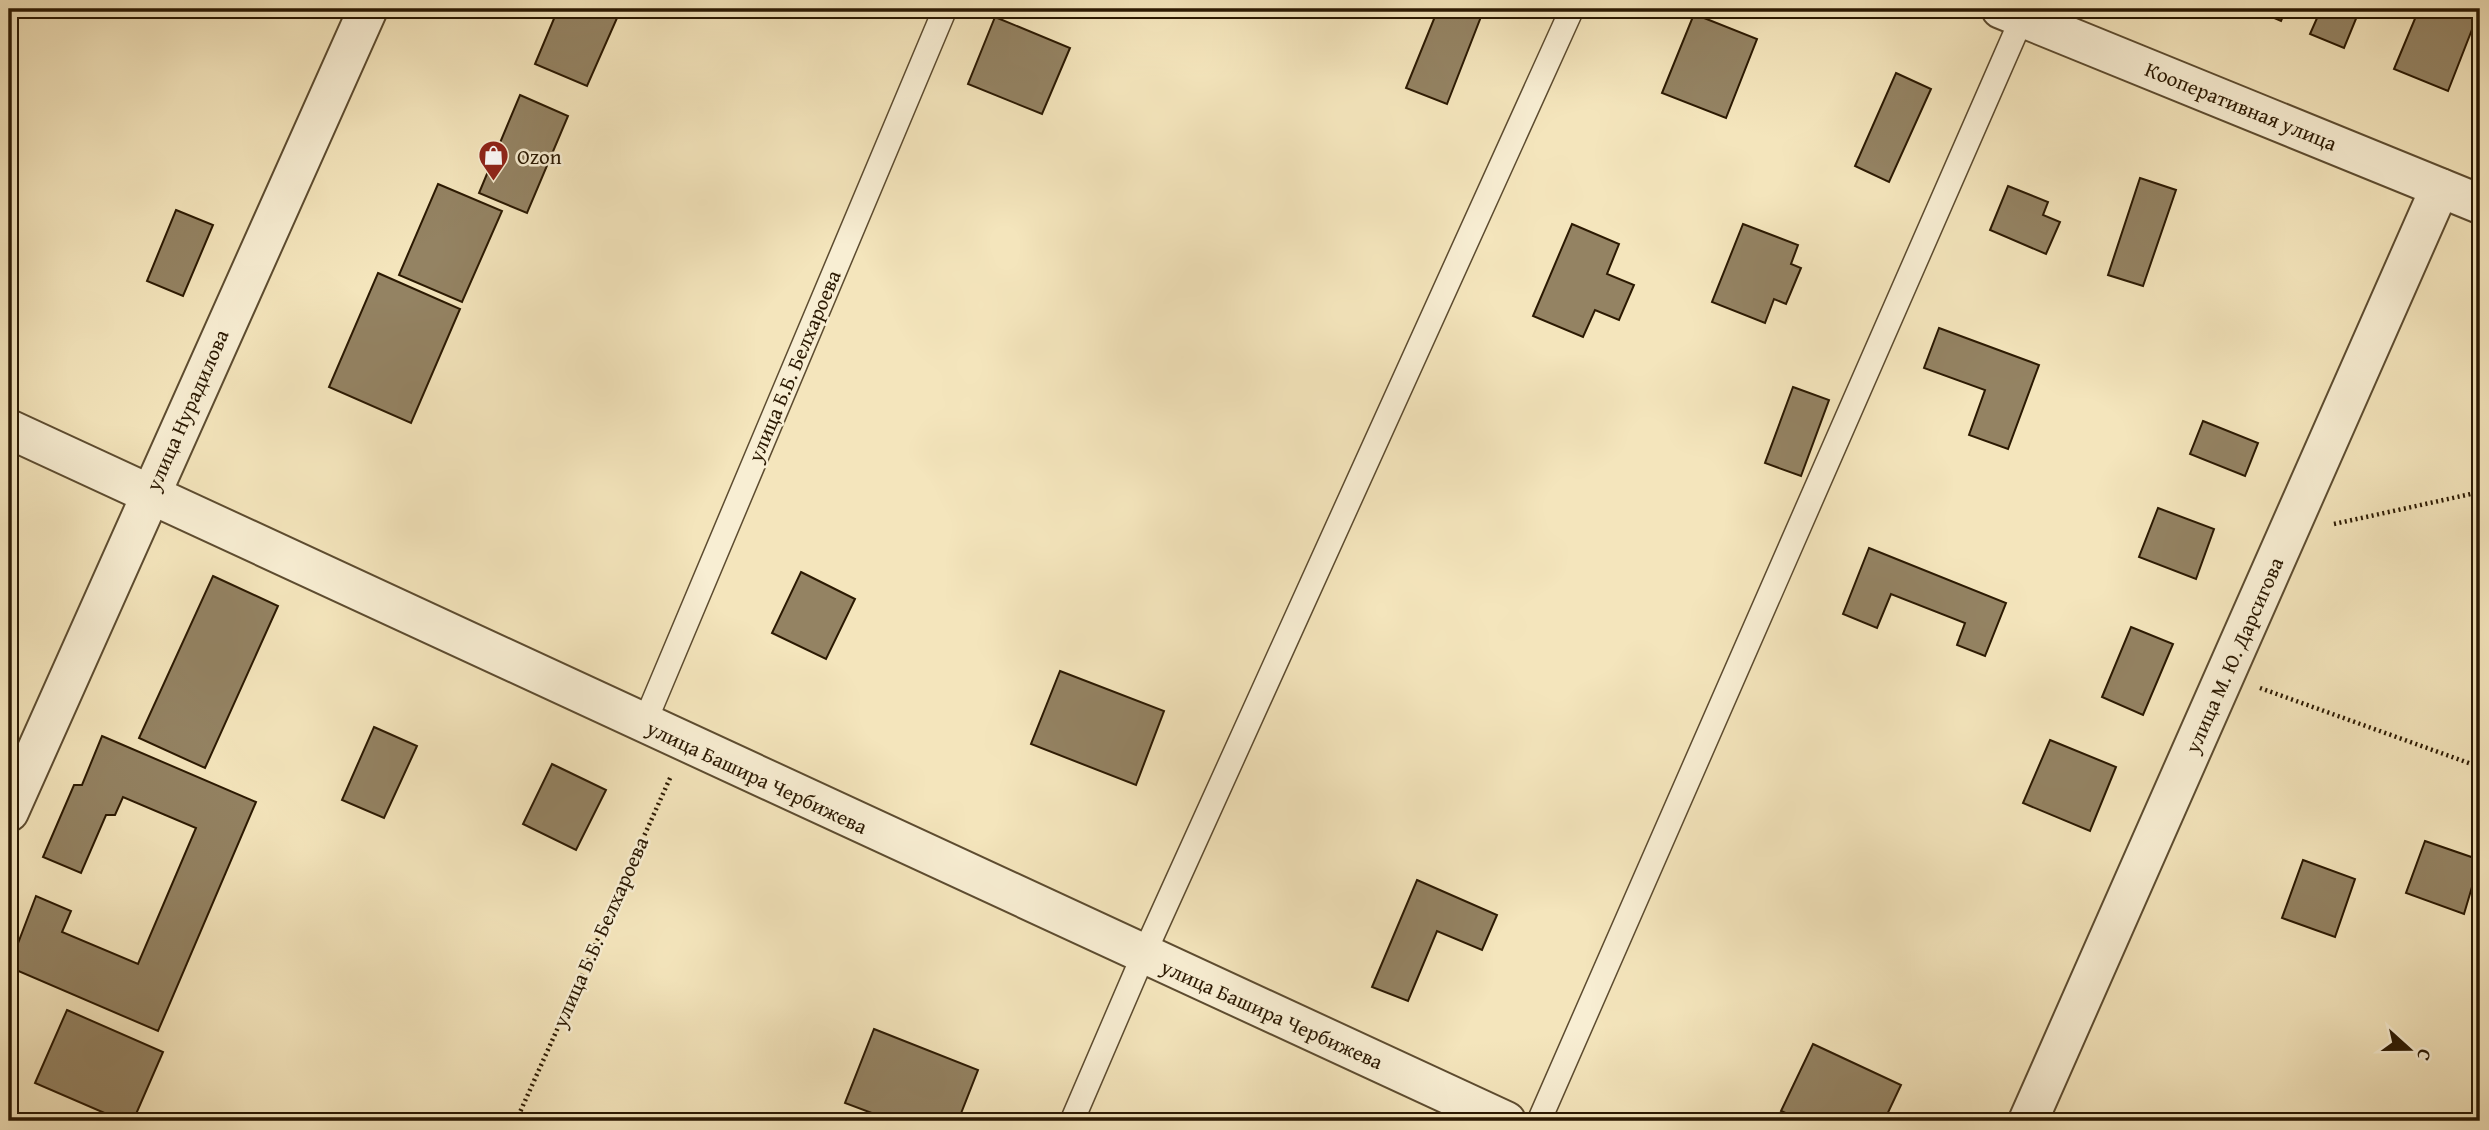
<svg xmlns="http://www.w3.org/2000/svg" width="2489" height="1130" font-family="'Gentium Book Plus',serif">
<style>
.building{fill:#948363;stroke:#2b1902;stroke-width:2}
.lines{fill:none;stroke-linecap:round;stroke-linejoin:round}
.service-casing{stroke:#5d4c30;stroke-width:26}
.minor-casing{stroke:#5d4c30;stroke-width:42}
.tertiary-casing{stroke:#5d4c30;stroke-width:42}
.path{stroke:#2b1902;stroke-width:4.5;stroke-dasharray:2 3.5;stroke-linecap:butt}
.service{stroke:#f8eed3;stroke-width:23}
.minor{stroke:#f8eed3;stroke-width:38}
.tertiary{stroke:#f8eed3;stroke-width:38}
.labels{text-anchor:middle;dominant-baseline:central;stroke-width:5;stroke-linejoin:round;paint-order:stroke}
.street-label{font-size:21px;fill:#2b1902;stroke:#f8eed3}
.poi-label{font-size:21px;fill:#2b1902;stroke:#f8eed3;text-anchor:start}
</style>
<rect width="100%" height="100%" fill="#f4e5bc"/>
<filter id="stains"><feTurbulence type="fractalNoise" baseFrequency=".00286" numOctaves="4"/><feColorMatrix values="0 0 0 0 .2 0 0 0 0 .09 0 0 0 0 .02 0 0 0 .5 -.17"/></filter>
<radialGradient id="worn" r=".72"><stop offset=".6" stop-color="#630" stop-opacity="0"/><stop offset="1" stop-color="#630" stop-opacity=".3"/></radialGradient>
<!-- building -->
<g class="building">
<path d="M558,9H621L587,86L535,64Z"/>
<path d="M1438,9H1484L1447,104L1406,88Z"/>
<path d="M2259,9H2286L2281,21L2258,11Z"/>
<path d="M2321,9H2360L2344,48L2310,34Z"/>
<path d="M2419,9H2480L2448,91L2394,69Z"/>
<path d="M1694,14L1757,39L1726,118L1662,93Z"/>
<path d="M995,17L1070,48L1042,114L968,84Z"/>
<path d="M1896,73L1931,89L1889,182L1855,166Z"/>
<path d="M520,95L568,116L527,213L479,193Z"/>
<path d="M2140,178L2176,190L2143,286L2108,275Z"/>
<path d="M438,184L502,211L462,302L399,275Z"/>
<path d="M2008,186L2048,202L2043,215L2060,222L2046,254L1990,230Z"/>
<path d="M176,210L213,225L183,296L147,281Z"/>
<path d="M1572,224L1619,244L1607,274L1634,285L1619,320L1595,310L1583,337L1533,316Z"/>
<path d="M1743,224L1798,245L1791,264L1801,268L1786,304L1774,299L1765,323L1712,302Z"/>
<path d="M378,273L460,309L411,423L329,387Z"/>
<path d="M1939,328L2039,365L2008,449L1969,435L1985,390L1924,368Z"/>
<path d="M1793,387L1829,400L1801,476L1765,463Z"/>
<path d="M2203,421L2258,443L2245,476L2190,454Z"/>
<path d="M2158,508L2214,529L2196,579L2139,557Z"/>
<path d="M1869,548L2006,603L1985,656L1957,645L1965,623L1891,594L1877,628L1843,614Z"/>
<path d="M801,572L855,599L826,659L772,633Z"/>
<path d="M213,576L278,606L205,768L139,738Z"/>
<path d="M2131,627L2173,644L2143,715L2102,697Z"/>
<path d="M1060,671L1164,711L1136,785L1031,744Z"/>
<path d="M374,727L417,746L384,818L342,800Z"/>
<path d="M102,736L256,802L158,1031L9,967L36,896L71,911L62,932L138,964L196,828L123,797L115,815H106L81,873L43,857L74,785H82Z"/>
<path d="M2050,740L2116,767L2090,831L2023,803Z"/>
<path d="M552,764L606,790L576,850L523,824Z"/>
<path d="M2425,841L2480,860L2464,914L2406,893Z"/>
<path d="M2303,860L2355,879L2335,937L2282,918Z"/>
<path d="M1417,880L1497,915L1482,950L1437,931L1408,1001L1372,987Z"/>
<path d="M67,1010L163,1052L133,1121H123L35,1083Z"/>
<path d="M874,1029L978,1070L958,1121H893L845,1103Z"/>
<path d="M1813,1044L1901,1085L1884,1121H1804L1781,1111Z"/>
</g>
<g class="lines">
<defs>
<g id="service">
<path d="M644,724L945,9"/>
<path d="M1072,1121L1143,956L1572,9"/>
<path d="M1539,1121L2022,18"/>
</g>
<g id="minor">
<path d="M2001,9L2480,204"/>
<path d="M9,429L1506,1121"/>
<path d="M2028,1121L2440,188"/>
</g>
<path id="tertiary" d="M9,812L368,9"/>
</defs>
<!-- service casing -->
<use href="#service" class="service-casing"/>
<!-- minor casing -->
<use href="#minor" class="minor-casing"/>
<!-- tertiary casing -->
<use href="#tertiary" class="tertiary-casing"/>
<!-- path -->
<g class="path">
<path d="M2334,524L2480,492"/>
<path d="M2260,688L2480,767"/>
<path d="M516,1121L671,776"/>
</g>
<!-- service -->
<use href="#service" class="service"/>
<!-- minor -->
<use href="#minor" class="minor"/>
<!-- tertiary -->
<use href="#tertiary" class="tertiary"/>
</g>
<!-- icons -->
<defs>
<symbol id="shop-pin" viewBox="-11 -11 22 30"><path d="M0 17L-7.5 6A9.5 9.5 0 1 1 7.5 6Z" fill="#8f2418" stroke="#f8eed3"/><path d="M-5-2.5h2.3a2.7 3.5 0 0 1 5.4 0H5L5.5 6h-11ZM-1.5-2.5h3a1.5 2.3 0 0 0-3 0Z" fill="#fff"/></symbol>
</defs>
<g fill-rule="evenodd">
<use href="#shop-pin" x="476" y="138" width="35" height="47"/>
</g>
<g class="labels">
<!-- street labels -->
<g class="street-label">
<text transform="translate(2241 106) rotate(22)">Кооперативная улица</text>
<text transform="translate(794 366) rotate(-67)">улица Б.Б. Белхароева</text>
<text transform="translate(187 410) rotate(-66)">улица Нурадилова</text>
<text transform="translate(2234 655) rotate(-66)">улица М. Ю. Дарсигова</text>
<text transform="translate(757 777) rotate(25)">улица Башира Чербижева</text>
<text transform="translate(600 932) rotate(-66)">улица Б.Б. Белхароева</text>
<text transform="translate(1272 1014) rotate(24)">улица Башира Чербижева</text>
</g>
<!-- poi labels -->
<g class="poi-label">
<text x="517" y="156">Ozon</text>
</g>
</g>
<!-- margin -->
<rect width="2489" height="1130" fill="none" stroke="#f4e5bc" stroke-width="35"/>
<rect x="10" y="10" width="2468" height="1109" fill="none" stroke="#2b1902" stroke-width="3.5"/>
<rect x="18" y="18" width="2454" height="1095" fill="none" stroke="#2b1902" stroke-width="2"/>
<!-- north arrow -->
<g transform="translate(2409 1049) rotate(111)" stroke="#f8eed3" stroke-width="5" paint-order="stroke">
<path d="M0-5L12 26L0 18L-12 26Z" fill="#2b1902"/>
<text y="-10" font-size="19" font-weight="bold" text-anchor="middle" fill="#2b1902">С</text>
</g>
<rect width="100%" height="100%" filter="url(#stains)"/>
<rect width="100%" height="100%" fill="url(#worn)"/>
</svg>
